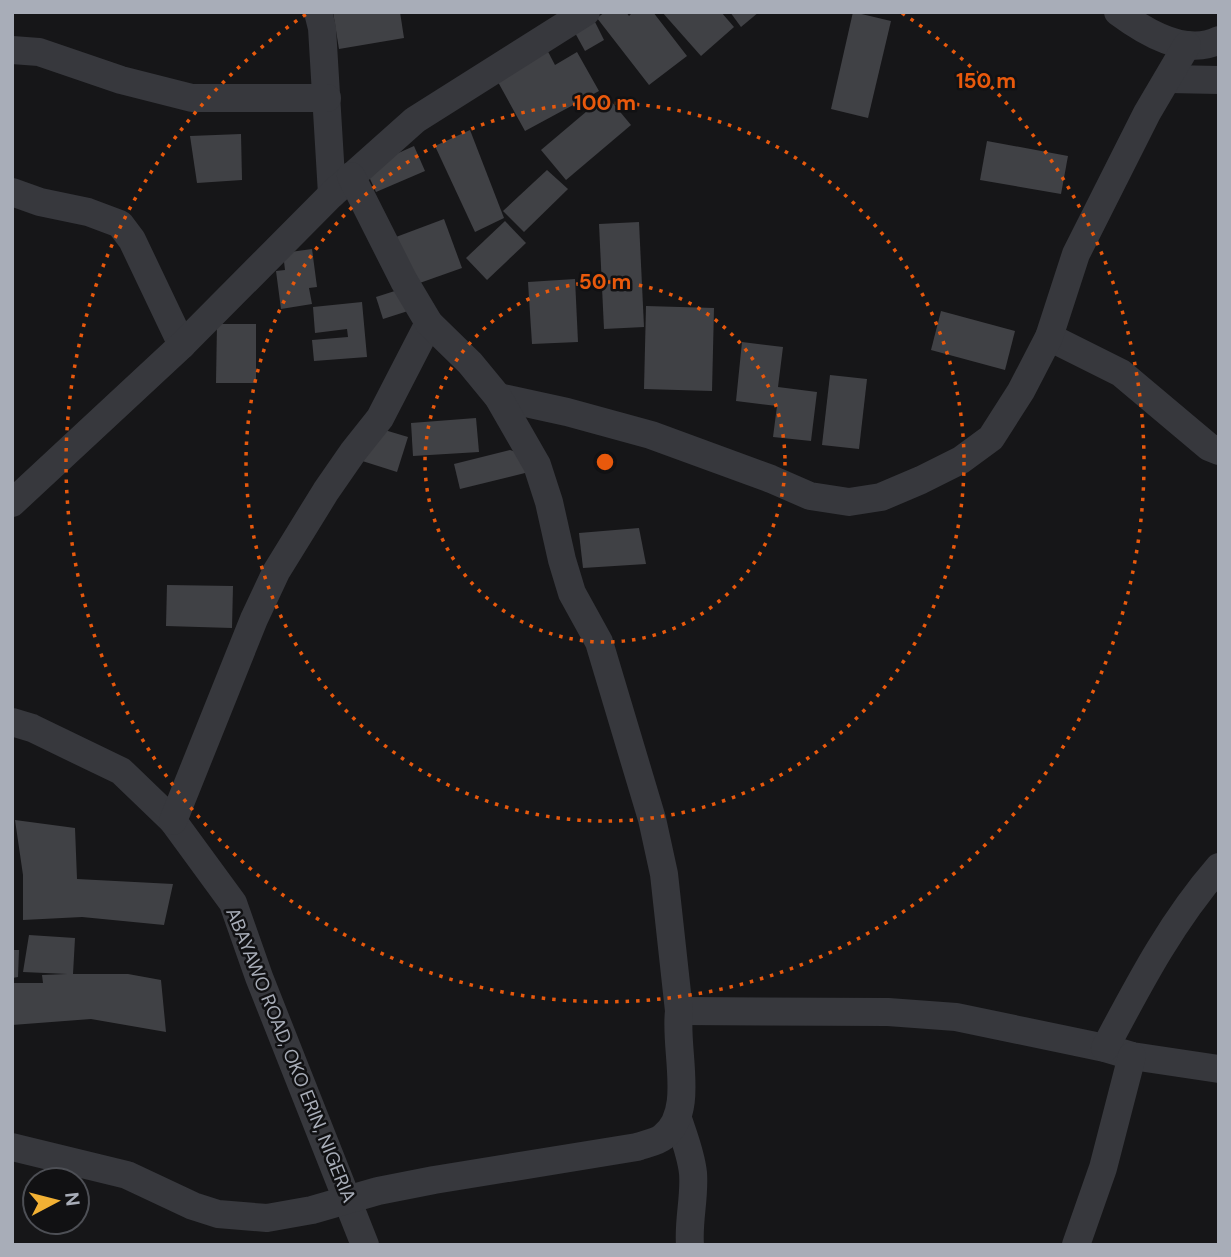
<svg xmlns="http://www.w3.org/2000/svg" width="1231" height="1257" font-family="'DM Sans',sans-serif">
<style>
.building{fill:#404145}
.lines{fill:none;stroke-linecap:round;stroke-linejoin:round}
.minor{stroke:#37383d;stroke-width:28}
.ring{fill:none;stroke:#e8590c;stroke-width:3.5;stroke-dasharray:3.5 7}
.labels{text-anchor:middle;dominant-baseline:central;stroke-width:5;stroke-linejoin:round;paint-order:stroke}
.street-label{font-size:19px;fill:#a8adb8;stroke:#111113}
.centre{fill:#e8590c;stroke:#111113;stroke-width:3.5}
.ring-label{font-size:21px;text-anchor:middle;font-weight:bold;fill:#e8590c;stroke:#111113;stroke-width:5;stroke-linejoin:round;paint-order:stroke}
</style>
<rect width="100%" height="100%" fill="#161618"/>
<!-- building -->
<g class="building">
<path d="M333,12H400L404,38L339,49Z"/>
<path d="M605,12H626L629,16L633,12H653L687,56L649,85L597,18Z"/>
<path d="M662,12H721L734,27L701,56Z"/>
<path d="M730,12H759L741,27Z"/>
<path d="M853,12L891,21L868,118L831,109Z"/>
<path d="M594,20L604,40L585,51L574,31Z"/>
<path d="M544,44L555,65L577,52L599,91L525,131L493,73Z"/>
<path d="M606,95L631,125L566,180L541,150Z"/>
<path d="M470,130L504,218L475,232L435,146Z"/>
<path d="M241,134L242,180L197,183L190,136Z"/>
<path d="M987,141L1068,156L1061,194L980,180Z"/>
<path d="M414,146L425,171L376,192L365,168Z"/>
<path d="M547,170L568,189L524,232L503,211Z"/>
<path d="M444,219L462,268L414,285L396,237Z"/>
<path d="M505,221L526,243L487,280L466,258Z"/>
<path d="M639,222L644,327L604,329L599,224Z"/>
<path d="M312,249L317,287L309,288L312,304L281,309L276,271L285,270L283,253Z"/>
<path d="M575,279L578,342L532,344L528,282Z"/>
<path d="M401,289L408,311L383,319L376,297Z"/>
<path d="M362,302L367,357L314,361L312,340L348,337L347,329L315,333L313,307Z"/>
<path d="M646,306L714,308L712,391L644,389Z"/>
<path d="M941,311L1015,331L1005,370L931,350Z"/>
<path d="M217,324H256V383H216Z"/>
<path d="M742,342L783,347L778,387L817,392L811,441L773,437L777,406L736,401Z"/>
<path d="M830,375L867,379L859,449L822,445Z"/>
<path d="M476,418L479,452L413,456L411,423Z"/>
<path d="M378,428L408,437L397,472L356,459Z"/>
<path d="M510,450L525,455L529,472L460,489L454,464Z"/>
<path d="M639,528L646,564L583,568L579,533Z"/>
<path d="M167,585L233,586L232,628L166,626Z"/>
<path d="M15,820L75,828L77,879L173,884L164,925L82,917L23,920V875Z"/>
<path d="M29,935L75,938L73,974H128L161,980L166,1032L91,1019L12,1025V983H43L42,975L67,974L23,972Z"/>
<path d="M12,950H19L18,977L12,978Z"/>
</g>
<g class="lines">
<!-- minor -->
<g class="minor">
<path d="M318,12L322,28L332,194"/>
<path d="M1118,12C1145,32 1186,57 1219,40"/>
<path d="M12,50L39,52L121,80L192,98H327"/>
<path d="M1169,79L1219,80"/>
<path d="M12,192L40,202L88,212L120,224L132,240L182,345"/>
<path d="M1049,337L1121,373L1209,447L1219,451"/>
<path d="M498,397L567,412L651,435L771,479L810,496L849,502L881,497L921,480L961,460L991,438L1021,391L1049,337L1076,254L1147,113L1187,45"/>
<path d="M12,503L182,345L332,194L415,120L586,12"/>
<path d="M12,722L32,728L121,771L173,821L233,903L259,977L365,1245"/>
<path d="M173,821L254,619L276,572L326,491L353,452L380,418L429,323"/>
<path d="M679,1011L888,1012L956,1017L1105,1048L1132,1056L1219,1069"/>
<path d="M1105,1048C1139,984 1171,922 1219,867"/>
<path d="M678,1119C684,1137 691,1154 693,1173C695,1197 688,1221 690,1245"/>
<path d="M12,1147L127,1175L193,1206L218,1214L267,1218L312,1210L378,1191L434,1180L637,1147C645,1144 657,1142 663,1137C696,1112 674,1050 679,1011L664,874L652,819L599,642L572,593L562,560L549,502L537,465L498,397L470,363L429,323L404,281L351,176"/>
<path d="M1076,1245L1103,1168L1132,1056"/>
</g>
</g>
<!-- distance rings -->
<g class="ring">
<circle cx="605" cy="462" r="180"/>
<circle cx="605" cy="462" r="359"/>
<path d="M902 13A539 539 0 1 1 308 13"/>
</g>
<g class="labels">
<!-- street labels -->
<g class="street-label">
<text transform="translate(291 1055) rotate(68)">ABAYAWO ROAD, OKO ERIN, NIGERIA</text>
</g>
</g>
<circle cx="605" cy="462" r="10" class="centre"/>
<g class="ring-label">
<text x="986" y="88">150 m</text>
<text x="605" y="110">100 m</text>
<text x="605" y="289">50 m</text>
</g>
<!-- border -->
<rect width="1231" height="1257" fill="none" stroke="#a8adb8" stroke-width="28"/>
<!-- north arrow -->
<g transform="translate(56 1201) rotate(83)"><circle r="33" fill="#111113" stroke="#4d4f55" stroke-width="2"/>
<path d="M0-5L12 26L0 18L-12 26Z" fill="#f2b134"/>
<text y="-10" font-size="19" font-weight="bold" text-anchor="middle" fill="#a8adb8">N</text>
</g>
</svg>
